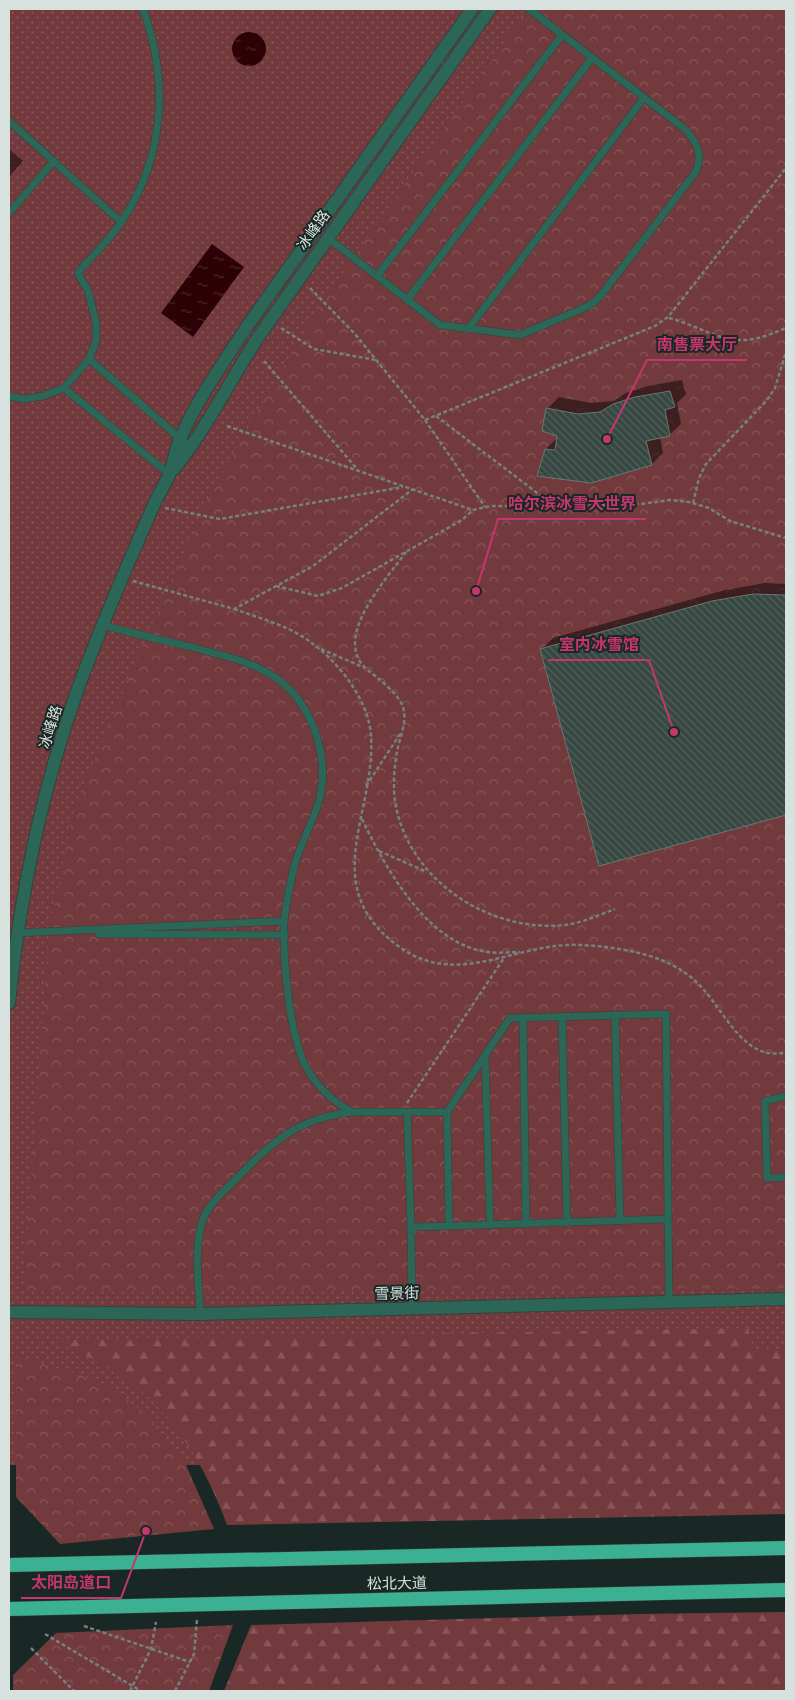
<svg xmlns="http://www.w3.org/2000/svg" width="795" height="1700" font-family="'Space Grotesk','Noto Sans SC',sans-serif">
<style>
.grass{fill:url(#grass-dots)}
.forest{fill:url(#forest-firs)}
.park{fill:url(#park-crowns)}
.water{fill:url(#water-ripples)}
.shadow{fill:#0007}
.building{fill:url(#building-back-hatch);stroke:#677872}
.lines{fill:none;stroke-linecap:round;stroke-linejoin:round}
.service-casing{stroke:#34423e;stroke-width:8}
.tertiary-casing{stroke:#34423e;stroke-width:14}
.trunk-casing{stroke:#34423e;stroke-width:15}
.path{stroke:#74817d;stroke-width:2.5;stroke-dasharray:4 2.5;stroke-linecap:butt}
.service{stroke:#2b6656;stroke-width:7}
.tertiary{stroke:#2b6656;stroke-width:12}
.trunk{stroke:#3cb092;stroke-width:14}
.labels{text-anchor:middle;dominant-baseline:central;stroke-width:4;stroke-linejoin:round;paint-order:stroke}
.street-label{font-size:15px;fill:#d7e1dd;stroke:#192824}
.leader{fill:none;stroke:#c5366e;stroke-width:2}
.callout-dot{fill:#c5366e;stroke:#192824;stroke-width:2}
.callout-label{font-size:16px;text-anchor:middle;font-weight:bold;fill:#c5366e;stroke:#192824;stroke-width:4;stroke-linejoin:round;paint-order:stroke}
</style>
<defs>
<pattern id="grass-dots" width="8" height="8" patternUnits="userSpaceOnUse" patternTransform="scale(1.25)"><rect width="8" height="8" fill="#733a3d"/><path d="M2 2h.1M6 6h.1" fill="none" stroke="#865659" stroke-width="1.8" stroke-linecap="round"/></pattern>
<pattern id="forest-firs" width="22" height="20" patternUnits="userSpaceOnUse" patternTransform="scale(1.25)"><rect width="22" height="20" fill="#733a3d"/><path d="M5 1l3.5 6h-7zM16 11l3.5 6h-7z" fill="#865659"/></pattern>
<pattern id="park-crowns" width="20" height="18" patternUnits="userSpaceOnUse" patternTransform="scale(1.25)"><rect width="20" height="18" fill="#733a3d"/><path d="M2 6a3 3 0 1 1 6 0M12 15a3 3 0 1 1 6 0" fill="none" stroke="#865659"/></pattern>
<pattern id="water-ripples" width="26" height="14" patternUnits="userSpaceOnUse" patternTransform="scale(1.25)"><rect width="26" height="14" fill="#2d0207"/><path d="M2 4q2-2 4 0t4 0M15 11q2-2 4 0t4 0" fill="none" stroke="#4b272b"/></pattern>
<pattern id="building-back-hatch" width="6" height="6" patternUnits="userSpaceOnUse" patternTransform="scale(1.25)"><rect width="6" height="6" fill="#374741"/><path d="M-1 5l2 2M0 0l6 6M5-1l2 2" fill="none" stroke="#53615c"/></pattern>
</defs>
<rect width="100%" height="100%" fill="#192824"/>
<!-- grass -->
<rect class="grass" x="9" y="9" width="777" height="1456"/>
<!-- forest -->
<g class="forest">
<path d="M748,1328L754,1350L786,1351V1514L227,1525C205,1464 170,1406 114,1371C95,1359 73,1350 53,1340Z"/>
<path d="M786,1612V1691H224L251,1625L636,1614Z"/>
</g>
<!-- park -->
<g class="park">
<path d="M525,9H786V1288L23,1292L49,930L74,809L122,692L211,491L317,310L500,49Z"/>
<path d="M16,1357L68,1371L107,1385L146,1414L186,1465L214,1529L60,1544L16,1497Z"/>
<path d="M233,1625L209,1691H13V1675L56,1633Z"/>
</g>
<!-- water -->
<g class="water">
<circle cx="249" cy="49" r="17"/>
<path d="M212,244L244,267L193,337L161,313Z"/>
</g>
<!-- shadow -->
<g class="shadow">
<path d="M9,149L23,161L9,177Z"/>
<path d="M682,380L686,394L677,403L681,424L669,435L660,437L663,453L652,464L546,449L558,437L548,408L559,397L591,403L613,401L626,393L648,386Z"/>
<path d="M765,583L786,584V814L600,864L542,649L553,638L725,590Z"/>
</g>
<!-- building -->
<g class="building">
<path d="M670,391L675,407L665,410L670,436L646,441L652,465L591,483L537,476L545,449L555,450L557,436L542,431L546,408L578,414L600,412L613,404L635,397Z"/>
<path d="M753,594L786,595V815L599,866L540,649L712,601Z"/>
</g>
<g class="lines">
<defs>
<g id="service">
<path d="M9,121L121,222"/>
<path d="M9,213L54,161"/>
<path d="M328,238L440,325L520,335L584,308L593,303L601,295L695,173C704,156 697,142 685,129L529,9"/>
<path d="M377,276L562,35"/>
<path d="M407,300L592,58"/>
<path d="M468,329L644,98"/>
<path d="M89,359L191,448"/>
<path d="M64,388L169,474"/>
<path d="M9,396L24,399L43,396L64,388L89,359L96,341V322L88,291L78,273C92,256 110,239 122,221C165,156 169,80 143,9"/>
<path d="M102,625C132,633 161,640 191,647C220,655 250,660 276,678C315,706 332,762 317,807C310,829 298,848 293,871C290,887 285,906 284,923C283,960 289,1032 305,1065C316,1086 332,1101 352,1112H447L449,1226L411,1227L412,1309"/>
<path d="M16,933L284,921"/>
<path d="M99,934L285,935"/>
<path d="M615,1015L620,1221"/>
<path d="M562,1017L567,1222"/>
<path d="M523,1018L526,1224"/>
<path d="M485,1055L490,1225"/>
<path d="M786,1096L765,1101L767,1178L786,1177"/>
<path d="M407,1112L411,1227"/>
<path d="M447,1112L510,1018L666,1014L669,1302"/>
<path d="M449,1226L668,1219"/>
<path d="M200,1314C199,1284 193,1248 203,1219C209,1204 223,1192 234,1181C271,1143 297,1118 352,1112"/>
</g>
<g id="tertiary">
<path d="M174,469C207,428 230,380 259,336L490,9"/>
<path d="M9,1003C20,894 43,784 81,680C103,622 127,565 152,509C157,497 164,486 169,475C174,463 175,450 180,439C196,401 225,360 248,325L472,9"/>
<path d="M9,1312L200,1314L786,1299"/>
</g>
<g id="trunk">
<path d="M9,1565L786,1548"/>
<path d="M9,1609L786,1590"/>
</g>
</defs>
<!-- service casing -->
<use href="#service" class="service-casing"/>
<!-- tertiary casing -->
<use href="#tertiary" class="tertiary-casing"/>
<!-- trunk casing -->
<use href="#trunk" class="trunk-casing"/>
<!-- path -->
<g class="path">
<path d="M310,288L355,334L425,420L655,326L668,317L786,168"/>
<path d="M669,318C694,324 718,341 744,340C758,340 773,333 786,328"/>
<path d="M281,328L314,349L376,360"/>
<path d="M264,361L358,470"/>
<path d="M436,416L553,505"/>
<path d="M425,420L485,507"/>
<path d="M227,426L473,510"/>
<path d="M693,503L699,478L706,464L767,400L775,388L786,352"/>
<path d="M165,508L220,519L403,487"/>
<path d="M406,552C389,576 343,625 358,658C362,667 372,673 379,679C388,687 403,699 404,712C406,725 399,740 397,752C394,768 393,785 395,801C407,879 488,933 565,925C582,923 599,915 615,909"/>
<path d="M133,581L234,609L313,566L413,489"/>
<path d="M276,586L318,596L342,588L462,520L473,510L491,506H569L641,504L670,500L689,502L709,508L730,521L786,538"/>
<path d="M234,609C259,618 287,625 309,641C338,661 369,700 371,736C376,815 315,888 401,948C451,983 501,953 555,946C582,942 635,949 661,960C678,967 691,975 703,989C726,1014 746,1063 786,1052"/>
<path d="M321,649L365,668"/>
<path d="M366,786L400,734"/>
<path d="M362,819C385,867 425,940 482,951C494,954 507,952 520,952"/>
<path d="M379,851L427,872"/>
<path d="M407,1103L504,958"/>
<path d="M84,1626L190,1662"/>
<path d="M45,1634L141,1691"/>
<path d="M31,1648L74,1691"/>
<path d="M130,1691L151,1649L156,1622"/>
<path d="M175,1691L194,1654L197,1620"/>
</g>
<!-- service -->
<use href="#service" class="service"/>
<!-- tertiary -->
<use href="#tertiary" class="tertiary"/>
<!-- trunk -->
<use href="#trunk" class="trunk"/>
</g>
<g class="labels">
<!-- street labels -->
<g class="street-label">
<text transform="translate(313 230) rotate(-55)">冰峰路</text>
<text transform="translate(50 727) rotate(-73)">冰峰路</text>
<text transform="translate(397 1293) rotate(-1)">雪景街</text>
<text transform="translate(397 1583) rotate(-1)">松北大道</text>
</g>
</g>
<!-- callouts -->
<path class="leader" d="M607 439L647 360H747M476 591L498 519H646M674 732L649 660H549M146 1531L121 1598H21"/>
<g class="callout-dot">
<circle cx="607" cy="439" r="5"/>
<circle cx="476" cy="591" r="5"/>
<circle cx="674" cy="732" r="5"/>
<circle cx="146" cy="1531" r="5"/>
</g>
<g class="callout-label">
<text x="697" y="350">南售票大厅</text>
<text x="572" y="509">哈尔滨冰雪大世界</text>
<text x="599" y="650">室内冰雪馆</text>
<text x="71" y="1588">太阳岛道口</text>
</g>
<!-- border -->
<rect width="795" height="1700" fill="none" stroke="#d7e1dd" stroke-width="20"/>
</svg>
